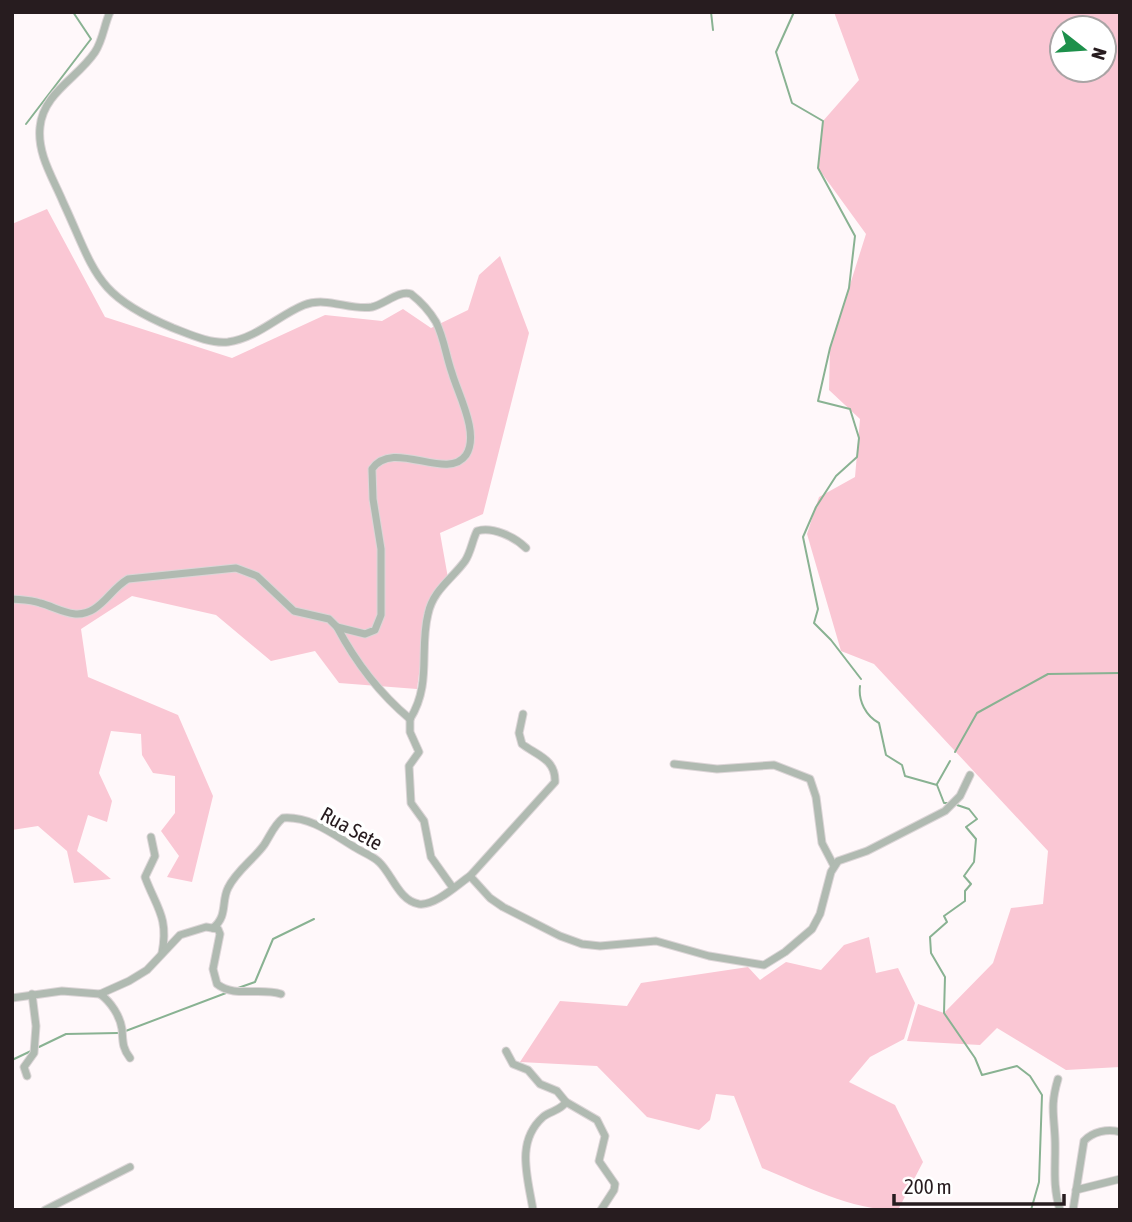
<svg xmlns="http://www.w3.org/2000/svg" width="1132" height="1222" font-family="'Asap Condensed',sans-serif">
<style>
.green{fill:#fac7d4;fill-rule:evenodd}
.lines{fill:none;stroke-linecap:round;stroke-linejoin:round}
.stream{stroke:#89b292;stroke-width:2}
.street-casing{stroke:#dcd5d7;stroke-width:9}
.street{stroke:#b0bab1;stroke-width:7}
.labels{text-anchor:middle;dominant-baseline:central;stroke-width:7;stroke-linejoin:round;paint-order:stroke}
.street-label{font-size:21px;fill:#271c1f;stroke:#fff}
</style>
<rect width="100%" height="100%" fill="#fff8fa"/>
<!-- green -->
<g class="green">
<path d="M834,12H1120V1067L1066,1070L997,1028L980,1045L907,1041L918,1004L944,1013L993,963L1011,908L1043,904L1048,851L874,664L841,651L807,534L819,497L855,477L860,419L829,390L830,348L866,234L818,168L823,121L859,80ZM1062,28H1104V70H1062Z"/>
<path d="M47,209L105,317L232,358L325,315L382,321L403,309L431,328L468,310L479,275L500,256L529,333L483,514L440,533L448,578L429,599L417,689L339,683L315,651L271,661L216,615L132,596L81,629L88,677L178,715L213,796L192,882L167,877L179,856L161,831L175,813V776L153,773L142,755L141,734L111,731L99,773L112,801L107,822L88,815L77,851L111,879L74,883L67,851L38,826L12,830V224Z"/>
<path d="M869,937L876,973L898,968L915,1003L904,1039L870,1057L849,1082L895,1105L923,1162L898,1210C850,1210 806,1186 762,1168L734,1096L716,1094L710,1120L699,1130L647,1117L597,1066L520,1062L560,1001L627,1006L641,983L748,967L760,980L786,962L821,970L844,945Z"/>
</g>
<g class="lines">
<!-- stream -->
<g class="stream">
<path d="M711,12L713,30"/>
<path d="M794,12L776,52L792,103L823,121L818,168L855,236L849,288L830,348L818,401L850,409L859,438L857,457L836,476L816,507L803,537L818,609L814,623L831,640L861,679"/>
<path d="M26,124L91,39L73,12"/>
<path d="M860,686C858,701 866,716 879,723L886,755L902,765L905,776L937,785L944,803H948"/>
<path d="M955,752L977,713L1048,674L1120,673"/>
<path d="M937,784L950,761"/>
<path d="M957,805L969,809L977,819L966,827L976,839L974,862L964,876L971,884L965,891V901L944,916L947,922L930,937L931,953L945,977L944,1013L975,1058L982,1075L1017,1066L1030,1076L1042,1095L1039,1182L1031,1210"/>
<path d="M238,988L255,982L273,939L314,919"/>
<path d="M123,1032L226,993"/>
<path d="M39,1047L66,1034L118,1033"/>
<path d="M12,1060L31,1051"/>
</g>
<defs>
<g id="street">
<path d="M12,599C22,600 31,600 40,603C59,608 75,621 94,609C107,601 114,587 128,579L236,568L257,576L294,611L329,619L337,627L365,634L375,630L381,615V549L373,499L372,469C393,438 447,482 466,455C480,434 458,394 452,373C446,356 444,338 436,322C430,312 420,301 411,294C399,290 385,304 372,307C350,311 327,296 304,305C279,315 257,338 228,342C210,344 189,334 173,328C94,295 96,273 63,202C53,178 37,154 40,127C43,93 78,78 95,52C103,40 104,25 110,12"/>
<path d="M337,627C356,663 379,693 410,719"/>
<path d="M410,719C432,684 419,650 428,614C433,590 452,579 465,561C471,552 472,541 477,531C492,526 515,537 526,548"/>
<path d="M410,719V732L419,752L409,766L411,803L424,821L431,857L453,888"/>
<path d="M674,764L717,769L774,765L810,779L816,797L822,843L834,866"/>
<path d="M151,837L155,856L145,877C156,907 169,917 162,953"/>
<path d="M470,876L490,898L503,907L560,936L582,944L600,946L656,941L709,956L764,965L785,952L812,929L820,914L831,872L838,861L867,851L945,811L960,796L970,775"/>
<path d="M213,928C228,916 221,902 228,888C236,871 253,860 264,845C270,836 274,825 283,818C311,816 334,835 356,848C364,853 373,856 379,862C392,874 399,901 419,904C435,906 457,885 470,876L555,782C556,759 536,755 522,744L519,733L523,714"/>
<path d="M100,994C111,1002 120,1016 122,1029C123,1041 122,1048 130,1058"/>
<path d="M12,998L62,991L100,994L129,981L147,970L180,935L206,927L218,929L220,934L213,969L217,984C234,998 260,987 281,994"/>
<path d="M506,1051L513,1064L528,1070L540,1084L557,1091L566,1102L597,1120L605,1136L599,1161L615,1184L614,1190L601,1210"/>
<path d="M27,1076L24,1067L34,1053L36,1026L32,994"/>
<path d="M1058,1079C1050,1106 1054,1114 1055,1139C1056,1164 1052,1185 1060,1210"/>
<path d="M1076,1190L1120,1179"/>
<path d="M45,1210L130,1167"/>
<path d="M533,1210C528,1178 515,1142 543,1117C550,1111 560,1111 566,1102"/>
<path d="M1073,1210L1084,1141C1092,1132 1108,1128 1120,1132"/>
</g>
</defs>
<!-- street casing -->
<use href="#street" class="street-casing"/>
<!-- street -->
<use href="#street" class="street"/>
</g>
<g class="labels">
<!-- street labels -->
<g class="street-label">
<text transform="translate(352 828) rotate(29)">Rua Sete</text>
</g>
</g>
<!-- border -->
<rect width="1132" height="1222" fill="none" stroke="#271c1f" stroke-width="28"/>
<!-- north arrow -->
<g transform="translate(1083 49) rotate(107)"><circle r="33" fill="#ffffff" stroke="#a9a4a5" stroke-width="2"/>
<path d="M0-5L12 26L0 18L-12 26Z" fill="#1d904b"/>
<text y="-10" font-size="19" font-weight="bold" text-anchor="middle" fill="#271c1f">N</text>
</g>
<!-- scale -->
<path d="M894 1194v10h170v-10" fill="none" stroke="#271c1f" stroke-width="3.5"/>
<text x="904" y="1194" font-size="21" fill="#271c1f" stroke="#ffffff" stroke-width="5" paint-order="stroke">200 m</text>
</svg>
